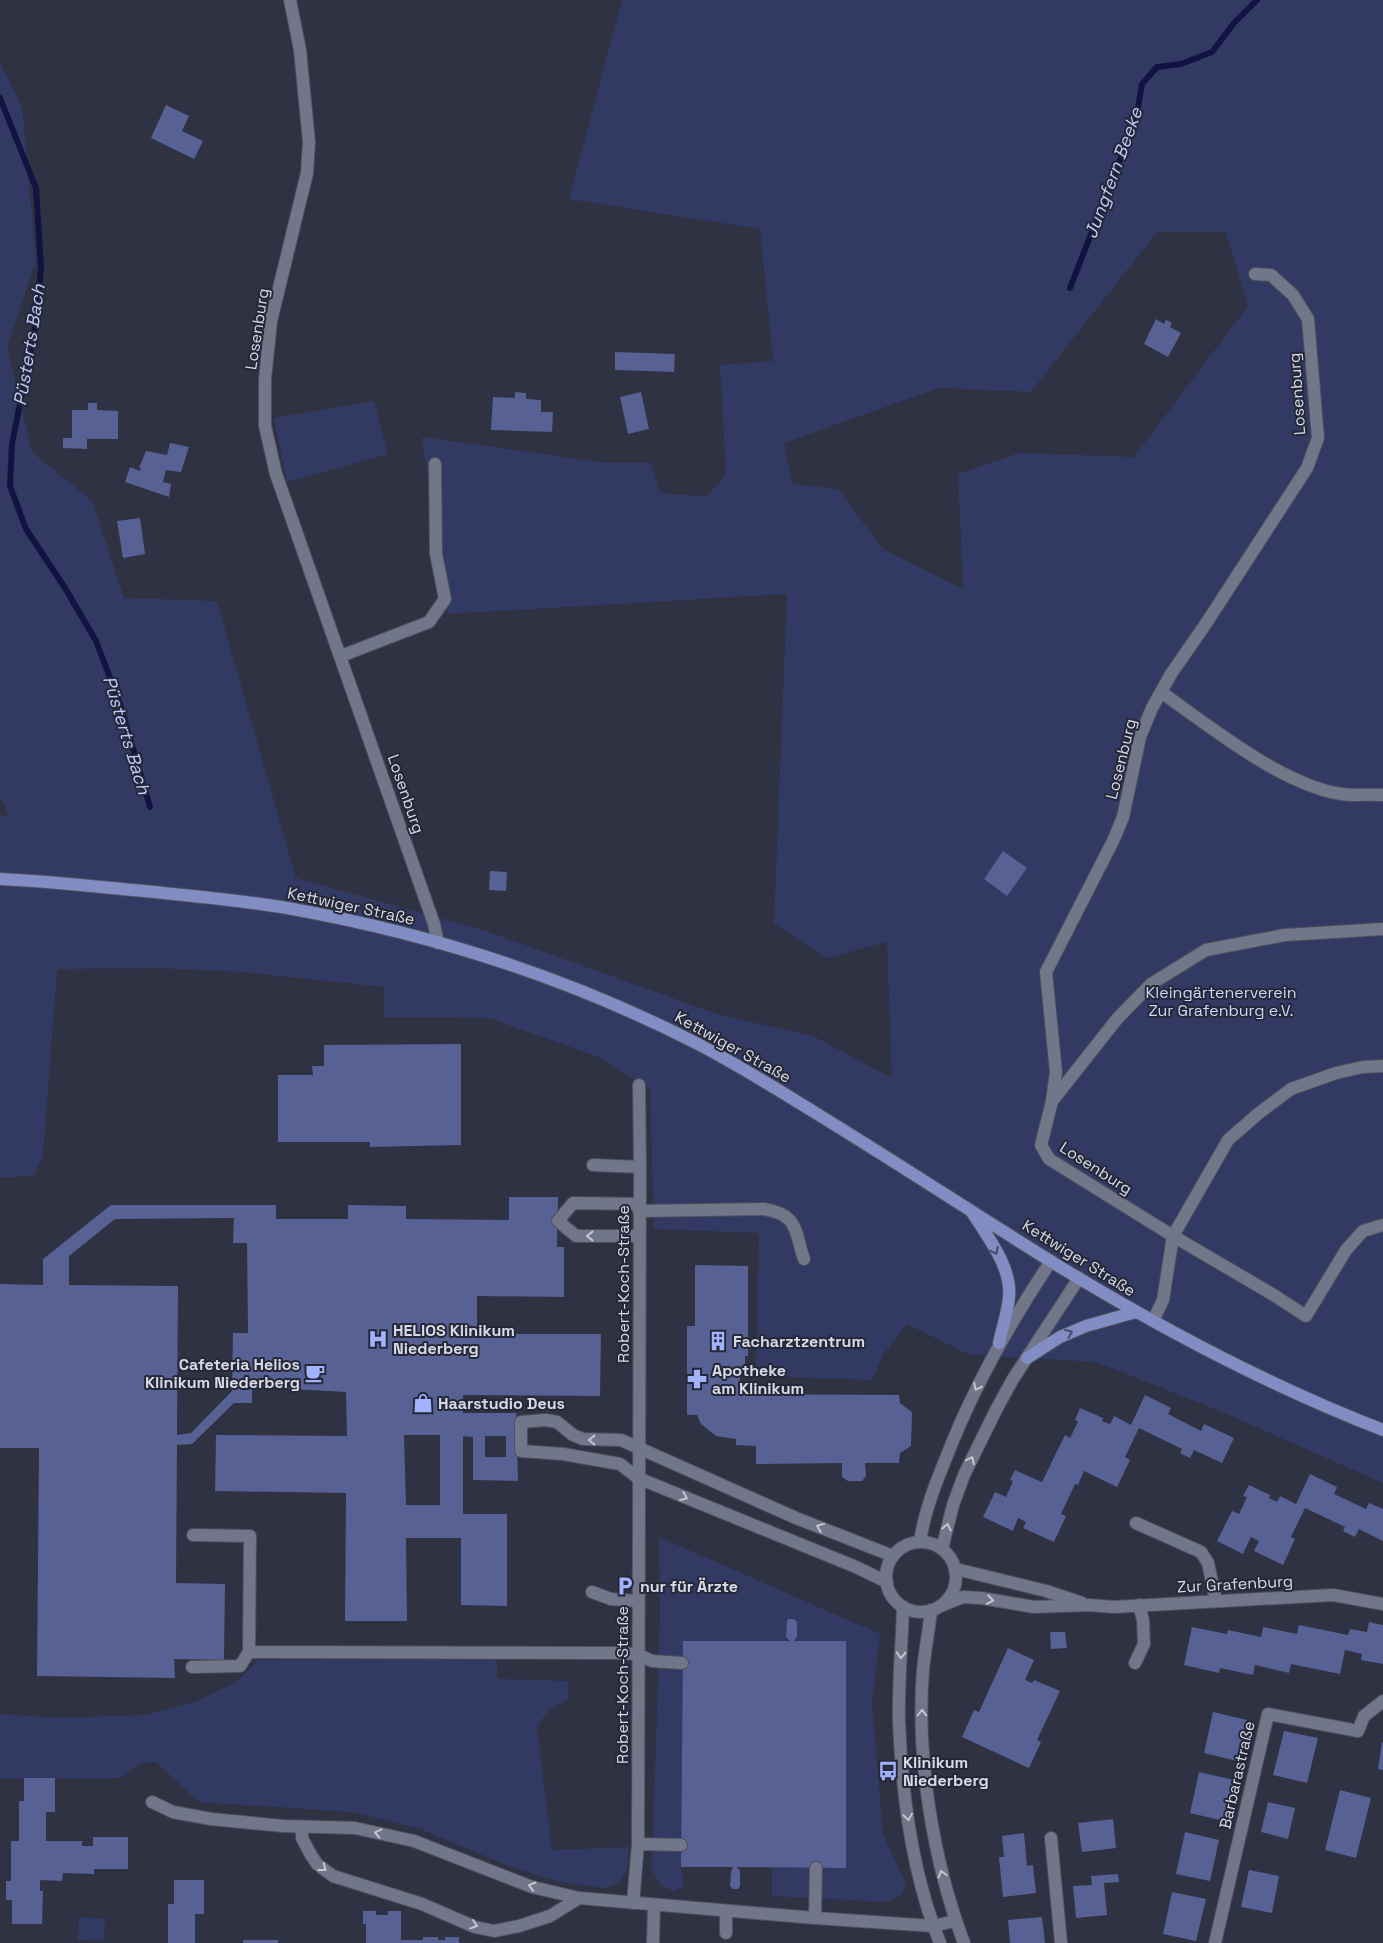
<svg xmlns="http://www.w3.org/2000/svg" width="1383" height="1943" font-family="'Space Grotesk',sans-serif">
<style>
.green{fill:#323a63;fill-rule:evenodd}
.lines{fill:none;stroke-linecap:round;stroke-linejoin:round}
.stream{stroke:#111440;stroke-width:6}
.building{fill:#576194;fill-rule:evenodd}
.minor-casing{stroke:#4d505e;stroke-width:14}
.major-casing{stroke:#4d505e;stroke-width:14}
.minor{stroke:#717688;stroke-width:12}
.major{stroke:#818dc3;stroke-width:12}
.oneway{stroke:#c3c7d3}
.oneway2{stroke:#454b69}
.labels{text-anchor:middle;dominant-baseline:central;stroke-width:4;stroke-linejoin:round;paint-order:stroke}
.street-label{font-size:16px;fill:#d8dbe6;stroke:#252838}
.park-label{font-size:16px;fill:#cfd7f7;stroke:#252838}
.poi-label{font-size:16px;font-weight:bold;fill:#d8dbe6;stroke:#252838;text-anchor:start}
.water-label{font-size:18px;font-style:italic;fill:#c0ccfb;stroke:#252838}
</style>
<rect width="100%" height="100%" fill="#2e3242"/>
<!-- green -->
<g class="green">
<path d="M622,0H1383V1483L1215,1409L1096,1362L968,1354L907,1324L883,1355L872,1380L756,1376L759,1233L654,1229L650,1089L599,1057L489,1018L384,1017V987L243,972L158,968L57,969L43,1155L34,1175L0,1178V816H9L0,796V62L22,106L36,260L7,347L32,452L92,501L124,598L217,601L296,878L486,931L720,1015L813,1036L892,1078L887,942L827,958L774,923L787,594L448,614L422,437L607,463H651L660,493L707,497L726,474L720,365L773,361L760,229L569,199ZM1157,232H1226L1248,306L1134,457L1019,453L958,474L963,589L883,549L838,489L792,484L784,443L939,388L1031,392Z"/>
<path d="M374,401L388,454L287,482L274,418Z"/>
<path d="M659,1537L880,1634L872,1702L883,1834L906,1884L901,1894L889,1902L772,1896V1868H846V1641H683L681,1867L684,1887L673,1891L661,1885L652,1870L660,1612Z"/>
<path d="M258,1660H497V1679L568,1681V1699L547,1712L537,1727L552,1850L628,1847V1863L626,1871L621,1880L612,1886L602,1888L560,1882L509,1866L421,1829L352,1812L199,1802L156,1762C140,1763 133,1767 121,1778L0,1779V1714L55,1718L145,1715L194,1702L237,1682Z"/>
<path d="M79,1917L105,1919L104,1941L78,1940Z"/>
</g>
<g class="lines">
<!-- stream -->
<g class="stream">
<path d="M0,98L36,188L41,268L36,322L12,444L10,486L26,529L65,588L96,641L120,704L150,807"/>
<path d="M1070,288L1136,119L1142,84L1157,67L1181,64L1212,52L1234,23L1257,0"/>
</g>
</g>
<!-- building -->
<g class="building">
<path d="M166,105L189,116L182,131L203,141L194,159L151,138Z"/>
<path d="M1156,319L1164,324L1166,320L1172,323L1170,327L1181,333L1168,357L1144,344Z"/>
<path d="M615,352L675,354L674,372L615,370Z"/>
<path d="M515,392L526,393V399L541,400V412H553L552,432L491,430L493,397L515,398Z"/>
<path d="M641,392L649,429L628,434L620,397Z"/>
<path d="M88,403H97V410L118,411V439H87V449L63,448V438H72V410H88Z"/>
<path d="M170,443L189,447L181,472L166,470L163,482L171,484L169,497L125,482L130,467L140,471L141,468H139L146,451L167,455Z"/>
<path d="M140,518L145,554L123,558L117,521Z"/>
<path d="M1003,851L1027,868L1007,896L984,879Z"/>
<path d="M490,871L507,872L506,891L489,890Z"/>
<path d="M461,1044V1145L370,1147V1142H278V1075H313L312,1066H324V1045Z"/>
<path d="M509,1197H558L557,1247H564V1297L477,1296V1334H601L600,1396L463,1395V1413H516L518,1481L473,1480V1437L463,1436V1514H507V1606L461,1605V1538H406L407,1621H345L346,1493L215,1491L216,1435L347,1436L346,1392L252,1387V1403H234L192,1444L177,1445L176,1583L225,1584L224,1660L174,1659L175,1678L37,1676L39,1448H0V1284L43,1285V1259L111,1205H276V1219H348V1205L406,1206V1219L509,1220ZM234,1218L233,1243H247L248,1333H233L232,1391L191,1433L177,1435L178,1286L69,1285V1256L115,1219ZM404,1435H440V1505H406ZM485,1436H506V1457H485Z"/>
<path d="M695,1265L748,1266V1356H745V1372H740V1394L899,1395L900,1403L912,1412L911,1446L900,1453L899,1463H865L866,1476L862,1481H848L842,1477V1463L756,1464V1446L736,1445V1439L716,1436L701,1424L697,1415H687V1326H695Z"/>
<path d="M1145,1395L1171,1408L1168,1414L1201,1431L1204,1424L1234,1438L1222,1463L1194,1450L1190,1458L1180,1453L1182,1449L1139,1428L1125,1457L1130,1460L1117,1487L1084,1471L1078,1485L1075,1484L1061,1514L1066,1516L1054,1542L1023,1528L1026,1522L1018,1518L1013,1531L983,1517L995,1492L1006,1497L1013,1481L1010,1480L1015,1470L1042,1482L1065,1435L1070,1438L1078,1422L1075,1420L1080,1408L1103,1418L1102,1421L1110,1424L1114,1416L1131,1425Z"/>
<path d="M1310,1474L1337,1487L1334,1494L1366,1509L1369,1503L1383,1509V1541L1359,1529L1355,1537L1343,1531L1345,1527L1305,1508L1291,1537L1295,1539L1283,1565L1254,1551L1259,1541L1251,1537L1243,1554L1217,1541L1232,1511L1239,1514L1247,1497L1243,1496L1249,1485L1270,1495L1269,1498L1277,1502L1280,1496L1296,1504Z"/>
<path d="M788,1619H794L797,1622V1636L794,1641H846V1868L737,1867L740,1871V1886L738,1889H733L730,1886L731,1872L733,1867H681L683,1641H790L786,1637L787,1621Z"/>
<path d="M1369,1622L1383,1625V1664L1361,1660L1362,1654L1345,1650L1340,1674L1291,1664L1289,1673L1255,1665L1253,1675L1220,1668L1219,1673L1184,1665L1192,1627L1227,1634L1228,1630L1261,1637L1263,1627L1297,1634L1299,1625L1348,1635L1350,1629L1367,1632Z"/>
<path d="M1050,1632H1065L1067,1648L1051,1649Z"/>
<path d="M1008,1648L1034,1660L1025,1680L1032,1683L1034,1680L1060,1691L1037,1740L1041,1742L1029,1768L962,1737L974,1710L979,1712Z"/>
<path d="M1213,1712L1247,1720L1237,1761L1204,1753Z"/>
<path d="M1284,1731L1318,1738L1307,1783L1273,1775Z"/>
<path d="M1382,1742L1383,1743V1770L1378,1769Z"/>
<path d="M1199,1772L1234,1780L1224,1821L1190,1813Z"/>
<path d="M24,1778H55V1812H46V1841H82V1846H93V1837H128V1869H94V1874L63,1873L62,1881L40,1880V1891H43L42,1924H12V1900H6V1881H11V1841H19V1801H24Z"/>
<path d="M1340,1790L1371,1798L1356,1858L1325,1850Z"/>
<path d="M1268,1802L1295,1808L1288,1839L1261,1832Z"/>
<path d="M1113,1819L1116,1848L1082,1852L1078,1823Z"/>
<path d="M1185,1832L1219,1840L1210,1881L1176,1874Z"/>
<path d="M1024,1833L1027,1866L1033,1865L1036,1893L1003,1897L999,1857H1004L1002,1836Z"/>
<path d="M1249,1870L1279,1876L1272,1913L1241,1907Z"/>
<path d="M1118,1874L1119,1882L1104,1883L1107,1915L1076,1918L1073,1886L1092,1885L1091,1876Z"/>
<path d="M174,1880H204V1914H195V1943H168V1904H174Z"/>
<path d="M1172,1892L1206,1899L1196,1941L1163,1934Z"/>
<path d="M363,1911H376V1915H388V1911H401V1940H423V1937H438V1940H445V1937H459V1943H366V1924H363Z"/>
<path d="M1042,1917L1045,1943H1010L1008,1920Z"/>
<rect x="243" y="1940" width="35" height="3"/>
</g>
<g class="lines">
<defs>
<g id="minor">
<path d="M290,0L300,50L309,142L307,173L271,321L265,379V426L276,474L434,924L438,943"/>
<path d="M341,656L429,622L445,599L436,554L435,464"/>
<path d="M1161,692C1209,726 1282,785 1341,794C1354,796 1369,794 1383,795"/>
<path d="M1383,1066L1363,1067L1336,1073L1291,1089L1259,1113L1228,1140L1173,1236L1272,1294L1306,1316L1346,1250L1363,1231L1383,1225"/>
<path d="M639,1085L640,1167"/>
<path d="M1053,1100L1117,1019L1151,984L1206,950L1285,935L1383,929"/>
<path d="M593,1165L640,1167L638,1844L633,1903"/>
<path d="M639,1204L573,1203L558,1221L576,1236H639"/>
<path d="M639,1211L764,1209C799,1215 794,1230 804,1259"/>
<path d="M1153,1321L1163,1300L1173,1236L1049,1159L1041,1145L1052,1101L1056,1072L1046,972L1114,839L1123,817L1140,737L1152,708L1171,674L1205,625L1307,468L1318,438L1308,319L1293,295L1271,275L1255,274"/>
<path d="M1136,1523L1201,1552L1208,1563L1216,1601"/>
<path d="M193,1535L250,1536L249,1652L617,1653L637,1654L652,1661L682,1663"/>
<path d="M920,1542C924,1513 935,1485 946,1458C973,1388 1009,1324 1051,1261"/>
<circle cx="921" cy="1577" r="35"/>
<path d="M942,1549L953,1505L964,1475L996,1410L1013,1379L1079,1278"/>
<path d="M956,1569L1046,1591L1082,1603"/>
<path d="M887,1582L856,1567L638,1478L620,1464L563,1454L521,1451V1422L546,1420L557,1422L573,1435L583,1439L621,1440L796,1518L893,1556"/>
<path d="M592,1592L611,1599L638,1601"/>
<path d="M943,1605L963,1597L981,1598L1034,1607L1089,1605L1114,1607L1333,1595L1383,1604"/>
<path d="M903,1607C902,1645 898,1683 899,1722C902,1796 912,1874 940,1943"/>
<path d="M931,1610C929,1630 925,1650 923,1670C916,1757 933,1861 964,1943"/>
<path d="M1135,1663L1144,1644L1143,1620L1139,1605"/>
<path d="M192,1667L240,1666L249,1652"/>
<path d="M152,1802L173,1812L211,1819L283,1826L355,1828L414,1841L532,1887L579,1898L815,1918L933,1926L955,1921"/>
<path d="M302,1827V1838L311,1855L317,1864L333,1876L422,1904L475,1927L494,1931L519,1926L550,1916L579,1898"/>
<path d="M1051,1838L1061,1943"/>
<path d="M638,1844L681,1845"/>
<path d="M815,1918L816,1868"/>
<path d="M726,1933V1911"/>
<path d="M653,1943L654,1905"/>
<path d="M1215,1943L1268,1714L1358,1731L1364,1716L1383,1701"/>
</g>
<g id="major">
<path d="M0,879C48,881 96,887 144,891C191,896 240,900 287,908C428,933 569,978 696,1043C737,1064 775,1088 814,1112C894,1161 972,1212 1052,1262C1158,1327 1267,1385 1383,1430"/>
<path d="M972,1212C987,1236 1012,1267 1009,1297C1008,1312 1002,1328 999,1343"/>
<path d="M1027,1358L1060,1337L1086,1326L1136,1312"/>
</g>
</defs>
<!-- minor casing -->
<use href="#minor" class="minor-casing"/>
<!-- major casing -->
<use href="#major" class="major-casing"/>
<!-- minor -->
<use href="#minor" class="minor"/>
<!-- major -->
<use href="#major" class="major"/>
</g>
<!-- one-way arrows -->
<defs><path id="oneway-chevron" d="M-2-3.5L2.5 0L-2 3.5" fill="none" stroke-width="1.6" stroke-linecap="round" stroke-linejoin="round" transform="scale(1.25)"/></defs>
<g class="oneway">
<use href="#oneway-chevron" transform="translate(590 1236) rotate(-180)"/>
<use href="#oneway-chevron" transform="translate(977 1387) rotate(116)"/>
<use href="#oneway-chevron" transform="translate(592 1440) rotate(-179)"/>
<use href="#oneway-chevron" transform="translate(971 1460) rotate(-64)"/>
<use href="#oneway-chevron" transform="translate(684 1497) rotate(22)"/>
<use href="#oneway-chevron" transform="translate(820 1527) rotate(-158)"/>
<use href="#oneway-chevron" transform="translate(947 1527) rotate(-77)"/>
<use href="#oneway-chevron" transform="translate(990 1600) rotate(10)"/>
<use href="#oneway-chevron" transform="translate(901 1655) rotate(93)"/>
<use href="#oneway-chevron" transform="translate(922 1713) rotate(-90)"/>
<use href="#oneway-chevron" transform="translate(908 1817) rotate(81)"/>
<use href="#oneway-chevron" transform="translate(378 1833) rotate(-167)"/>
<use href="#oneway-chevron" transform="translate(323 1868) rotate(38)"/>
<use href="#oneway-chevron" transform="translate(942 1874) rotate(-106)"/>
<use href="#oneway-chevron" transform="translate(532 1886) rotate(-164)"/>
<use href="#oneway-chevron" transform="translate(474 1925) rotate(19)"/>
</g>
<g class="oneway2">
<use href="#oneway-chevron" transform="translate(995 1251) rotate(63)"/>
<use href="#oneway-chevron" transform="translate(1069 1333) rotate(-22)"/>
</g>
<!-- icons -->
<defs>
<symbol id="hospital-bare" viewBox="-9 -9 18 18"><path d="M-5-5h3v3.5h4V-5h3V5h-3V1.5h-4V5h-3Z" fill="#a2b2fd" stroke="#252838" stroke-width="2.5" paint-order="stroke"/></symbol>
<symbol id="building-bare" viewBox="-9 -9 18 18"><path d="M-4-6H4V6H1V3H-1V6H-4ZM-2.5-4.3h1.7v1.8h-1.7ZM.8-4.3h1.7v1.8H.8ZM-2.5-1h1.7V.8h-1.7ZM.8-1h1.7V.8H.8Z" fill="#a2b2fd" stroke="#252838" stroke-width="2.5" paint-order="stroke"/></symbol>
<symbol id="cafe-bare" viewBox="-9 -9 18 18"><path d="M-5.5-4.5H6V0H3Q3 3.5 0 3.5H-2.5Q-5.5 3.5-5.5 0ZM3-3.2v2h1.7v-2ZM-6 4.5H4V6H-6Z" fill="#a2b2fd" stroke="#252838" stroke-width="2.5" paint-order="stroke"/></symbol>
<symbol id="pharmacy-bare" viewBox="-9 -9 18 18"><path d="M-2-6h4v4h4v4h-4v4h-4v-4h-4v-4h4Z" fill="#a2b2fd" stroke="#252838" stroke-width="2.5" paint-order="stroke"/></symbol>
<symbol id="shop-bare" viewBox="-9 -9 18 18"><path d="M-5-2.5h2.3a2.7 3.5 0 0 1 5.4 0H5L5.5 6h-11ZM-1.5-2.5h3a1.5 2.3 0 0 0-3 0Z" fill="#a2b2fd" stroke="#252838" stroke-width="2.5" paint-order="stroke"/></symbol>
<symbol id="parking-bare" viewBox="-9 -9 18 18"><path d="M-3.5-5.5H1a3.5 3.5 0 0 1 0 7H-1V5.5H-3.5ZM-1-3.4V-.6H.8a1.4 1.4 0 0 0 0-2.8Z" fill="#a2b2fd" stroke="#252838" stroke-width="2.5" paint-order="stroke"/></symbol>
<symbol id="bus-bare" viewBox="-9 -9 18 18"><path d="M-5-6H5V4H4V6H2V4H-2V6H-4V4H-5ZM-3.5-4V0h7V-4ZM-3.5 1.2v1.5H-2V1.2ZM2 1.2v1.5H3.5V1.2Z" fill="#a2b2fd" stroke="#252838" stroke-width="2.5" paint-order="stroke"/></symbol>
</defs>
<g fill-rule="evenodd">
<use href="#hospital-bare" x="364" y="1325" width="28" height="28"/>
<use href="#building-bare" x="704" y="1327" width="28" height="28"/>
<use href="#cafe-bare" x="301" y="1359" width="28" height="28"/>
<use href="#pharmacy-bare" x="683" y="1365" width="28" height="28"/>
<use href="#shop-bare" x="409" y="1389" width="28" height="28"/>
<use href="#parking-bare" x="611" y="1572" width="28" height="28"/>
<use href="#bus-bare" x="874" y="1757" width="28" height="28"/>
</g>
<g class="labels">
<!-- street labels -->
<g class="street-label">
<text transform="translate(257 329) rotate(-81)">Losenburg</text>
<text transform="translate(1297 394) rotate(-94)">Losenburg</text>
<text transform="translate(1121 759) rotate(-76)">Losenburg</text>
<text transform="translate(406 794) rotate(71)">Losenburg</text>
<text transform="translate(351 906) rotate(12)">Kettwiger Straße</text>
<text transform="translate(733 1047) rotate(29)">Kettwiger Straße</text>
<text transform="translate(1096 1168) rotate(33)">Losenburg</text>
<text transform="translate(1079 1258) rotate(32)">Kettwiger Straße</text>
<text transform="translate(623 1284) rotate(-90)">Robert-Koch-Straße</text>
<text transform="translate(1235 1584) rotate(-3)">Zur Grafenburg</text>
<text transform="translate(622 1685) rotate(-90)">Robert-Koch-Straße</text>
<text transform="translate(1237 1775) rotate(-77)">Barbarastraße</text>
</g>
<!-- park labels -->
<g class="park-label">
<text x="1221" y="992">Kleingärtenerverein<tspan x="1221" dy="18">Zur Grafenburg e.V.</tspan></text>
</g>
<!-- poi labels -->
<g class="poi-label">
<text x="393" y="1330">HELIOS Klinikum<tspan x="393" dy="18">Niederberg</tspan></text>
<text x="733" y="1341">Facharztzentrum</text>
<text x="300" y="1364" text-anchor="end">Cafeteria Helios<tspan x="300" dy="18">Klinikum Niederberg</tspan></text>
<text x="712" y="1370">Apotheke<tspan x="712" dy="18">am Klinikum</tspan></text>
<text x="438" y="1403">Haarstudio Deus</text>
<text x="640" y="1586">nur für Ärzte</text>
<text x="903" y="1762">Klinikum<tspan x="903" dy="18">Niederberg</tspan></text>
</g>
<!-- water labels -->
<g class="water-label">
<text transform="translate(1113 173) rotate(-70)">Jungfern Beeke</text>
<text transform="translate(29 345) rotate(-81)">Püsterts Bach</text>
<text transform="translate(127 735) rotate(73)">Püsterts Bach</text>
</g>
</g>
</svg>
